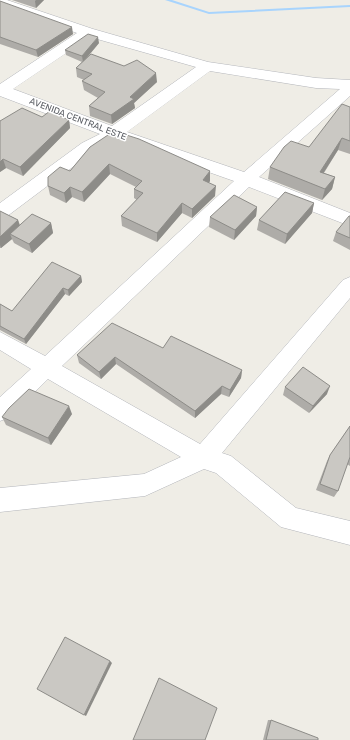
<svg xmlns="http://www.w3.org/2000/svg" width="350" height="740" font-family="Rubik,sans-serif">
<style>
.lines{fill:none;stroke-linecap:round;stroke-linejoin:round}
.stream{fill:#a8d4fd;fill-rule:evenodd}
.minor-casing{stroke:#b3b5ba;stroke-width:1}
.minor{fill:#fff;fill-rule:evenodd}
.wall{fill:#aeaca8}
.shaded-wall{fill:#8d8c88}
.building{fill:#cac8c3;stroke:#8d8c88}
.labels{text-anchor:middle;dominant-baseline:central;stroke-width:3;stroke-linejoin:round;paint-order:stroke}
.far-street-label{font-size:9px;fill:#5d6066;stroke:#fff}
</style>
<rect width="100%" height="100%" fill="#efede6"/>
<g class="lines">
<!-- stream -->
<path class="stream" d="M165,0H172L209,12L350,5V7L209,14Z"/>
<defs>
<path id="minor" d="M0,0H7L93,29L208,62L316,78L350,80V96L259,177L350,213V226L249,187L62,366L200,444L343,280L350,277V298L222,453L231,456L296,508L350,521V545L281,527L216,473L204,469L145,496L0,512V488L144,474L181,457L48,379L8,418L0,421V397L31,369L0,350V332L45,356L234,181L115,139L94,151L6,217L0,218V203L82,143L100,134L0,96V84L77,33L0,6ZM90,37L196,67L112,126L13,89ZM210,71L316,88L340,89L244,172L127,132Z"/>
</defs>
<!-- minor casing -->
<use href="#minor" class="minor-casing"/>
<!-- minor -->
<use href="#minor" class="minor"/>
</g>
<!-- wall -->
<g class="wall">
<path d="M12,0H44L36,8Z"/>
<path d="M0,1L73,34L38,57L0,44Z"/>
<path d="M99,43L86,59L157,82L134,103L135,108L112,124L90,116L89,106L98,98L84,90L82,81L84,80L77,77L76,68L82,62L66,55L65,50Z"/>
<path d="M350,107V154L338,150L324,173L335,177L332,189L322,200L268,179L270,167L309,147Z"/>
<path d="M42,117L69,120L70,128L23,176L6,168L0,172V121Z"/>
<path d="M90,147L210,171V181L209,183L215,196L192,218L182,213L157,242L122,226L121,216L137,200L134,198V189L136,187L110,174L84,202L72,197L66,203L50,195L48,186L70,171Z"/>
<path d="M314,203L312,213L285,244L257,230L259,220Z"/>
<path d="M257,207L256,216L234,240L209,227L210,217Z"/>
<path d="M0,211L18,220L20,225L51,223L53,233L32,253L14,243L12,239L1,248H0Z"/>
<path d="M350,216V250L333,241L336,232Z"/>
<path d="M81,276L82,282L69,296L65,294L26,344L0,330V304L12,311Z"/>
<path d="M163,348L242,370L241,378L229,397L221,394L195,418L116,364L101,379L79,363L77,355Z"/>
<path d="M285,387L327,394L309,413L283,395Z"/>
<path d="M72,414L51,445L6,425L2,417Z"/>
<path d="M350,426V466L347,464L338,491L334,497L316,490L327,461L330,455Z"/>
<path d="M268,720H271L318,740H263Z"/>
</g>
<!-- shaded-wall -->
<g class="shaded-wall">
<path d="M36,0H44L36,8L35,1Z"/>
<path d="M72,27L73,34L38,57L36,50Z"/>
<path d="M98,37L99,43L83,62L82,56Z"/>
<path d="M156,73L157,82L134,103L135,108L112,124L111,115Z"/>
<path d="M69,120L70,128L23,176L20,167Z"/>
<path d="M342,138L338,150L317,183L320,172Z"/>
<path d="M3,159L6,168L0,172V162Z"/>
<path d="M109,164L110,174L84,202L82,192Z"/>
<path d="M210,171V181L202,190L203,180Z"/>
<path d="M335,177L332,189L322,200L325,189Z"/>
<path d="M216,186L215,196L192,218V209Z"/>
<path d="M70,187L72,197L66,203L64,193Z"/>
<path d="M182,203V213L157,242V233Z"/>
<path d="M314,203L312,213L285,244L287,234Z"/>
<path d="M257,207L256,216L234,240L235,230Z"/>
<path d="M18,220L21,230L10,234L12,239L1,248L0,245V237Z"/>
<path d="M51,223L53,233L32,253L29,244Z"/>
<path d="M81,276L82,282L69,296L68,290Z"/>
<path d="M63,288L65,294L26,344L24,339Z"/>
<path d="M115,357L116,364L101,379L99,372Z"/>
<path d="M242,370L241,378L229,397L230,390Z"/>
<path d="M222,386L221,394L195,418V411Z"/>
<path d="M330,386L327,394L309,413L313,406Z"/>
<path d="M69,406L72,414L51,445L48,438Z"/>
<path d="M110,661L112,663L86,716L84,715Z"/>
</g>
<!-- building -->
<g class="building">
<path d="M0,1L72,27L36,50L0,37Z"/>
<path d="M88,34L98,37L82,56L65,50Z"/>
<path d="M91,54L124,66L137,60L156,73L130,97L134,99L111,115L89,106L105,92L82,81L92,74L76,68Z"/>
<path d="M342,104L350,107V141L342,138L320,172L335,177L325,189L270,167L284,147L291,141L309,147Z"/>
<path d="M22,108L42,117L50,111L69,120L20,167L3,159L0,162V121Z"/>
<path d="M114,131L139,139L210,171L203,180L216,186L192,209L182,203L157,233L121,216L143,193L134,189L142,181L109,164L82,192L70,187L64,193L48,186V177L60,167L70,171L90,147Z"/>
<path d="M285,192L314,203L287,234L259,220Z"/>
<path d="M234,195L257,207L235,230L210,217Z"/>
<path d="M0,211L18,220L0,237Z"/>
<path d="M32,214L51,223L29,244L10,234Z"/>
<path d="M349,216H350V238L336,232Z"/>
<path d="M52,262L81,276L68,290L63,288L24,339L0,326V304L12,311Z"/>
<path d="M112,323L163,348L171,336L242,370L230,390L222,386L195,411L115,357L99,372L77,355Z"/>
<path d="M303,367L330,386L313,406L285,387Z"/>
<path d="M29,389L69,406L48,438L2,417L9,408Z"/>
<path d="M350,426V457L338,491L320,484L330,455Z"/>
<path d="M65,637L110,661L84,715L37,689Z"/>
<path d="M159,678L217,708L205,740H133Z"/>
<path d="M271,720L318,738V740H266Z"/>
</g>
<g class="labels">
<!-- far-street labels -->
<g class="far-street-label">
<text transform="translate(78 119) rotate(21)">AVENIDA CENTRAL ESTE</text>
</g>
</g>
</svg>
